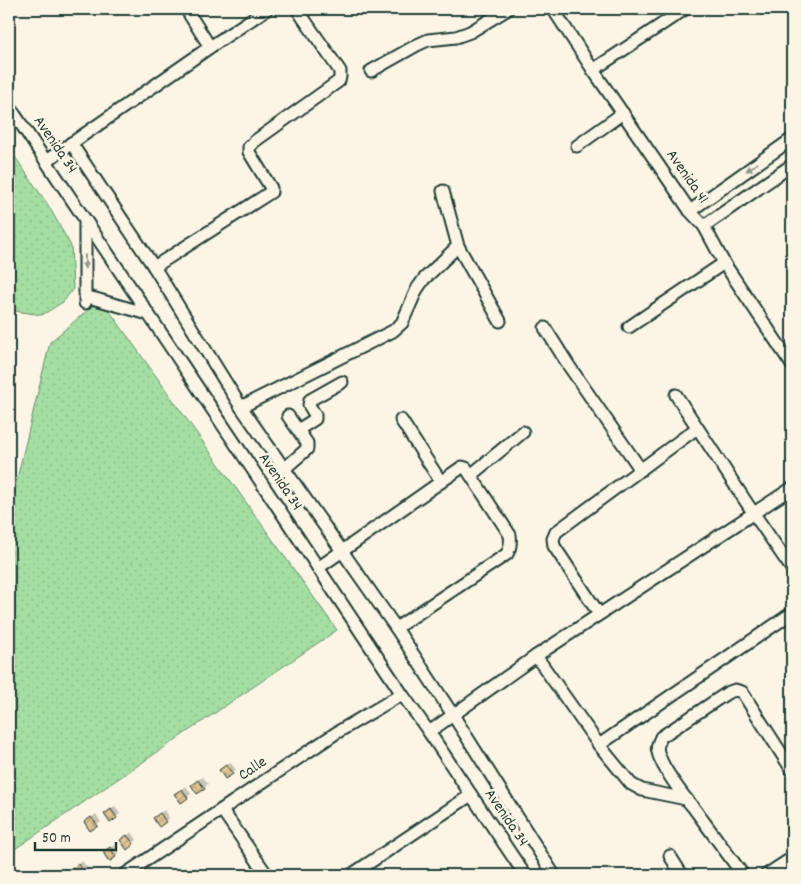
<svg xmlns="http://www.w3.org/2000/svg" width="801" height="884" font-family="Dekko,sans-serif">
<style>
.grass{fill:url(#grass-dots);stroke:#628e6c}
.shadow{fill:#0003}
.building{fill:url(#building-cross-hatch);stroke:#1f3d34}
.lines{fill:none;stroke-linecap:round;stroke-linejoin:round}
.minor-casing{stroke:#1f3d34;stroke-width:15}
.minor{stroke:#fcf5e5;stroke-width:11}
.oneway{fill:#8e998c}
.labels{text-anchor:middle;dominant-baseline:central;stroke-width:5;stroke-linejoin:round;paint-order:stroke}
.street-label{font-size:16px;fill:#1f3d34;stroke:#fcf5e5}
</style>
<defs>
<pattern id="grass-dots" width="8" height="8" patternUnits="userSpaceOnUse" patternTransform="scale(1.25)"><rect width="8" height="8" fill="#a5dea3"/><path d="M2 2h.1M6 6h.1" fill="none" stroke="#8ebf8d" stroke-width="1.8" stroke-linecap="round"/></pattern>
<pattern id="building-cross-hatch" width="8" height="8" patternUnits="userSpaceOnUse" patternTransform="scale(1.25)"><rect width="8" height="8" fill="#e2c495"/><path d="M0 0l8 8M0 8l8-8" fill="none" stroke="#c1a981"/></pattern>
</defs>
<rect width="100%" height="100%" fill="#fcf5e5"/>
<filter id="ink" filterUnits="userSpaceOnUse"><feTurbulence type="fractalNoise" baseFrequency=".02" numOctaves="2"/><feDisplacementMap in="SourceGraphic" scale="10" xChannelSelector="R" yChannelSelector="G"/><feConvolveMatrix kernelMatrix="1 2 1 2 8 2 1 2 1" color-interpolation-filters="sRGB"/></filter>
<g filter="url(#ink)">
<!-- grass -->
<g class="grass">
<path d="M9,148L48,205L71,246L73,289L63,302L42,315L9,310Z"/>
<path d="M101,299L337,630L9,853V512L50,342Z"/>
</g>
<!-- shadow -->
<g class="shadow">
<path d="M230,762L236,770L232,773L224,767Z"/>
<path d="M203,777L208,784L204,788L196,781Z"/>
<path d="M186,786L191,794L187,797L180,791Z"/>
<path d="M115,806L120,814L110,821L109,811Z"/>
<path d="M164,810L169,818L159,825L158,814Z"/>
<path d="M96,814L101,822L97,825L89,819Z"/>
<path d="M132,832L137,840L133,843L126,837Z"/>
<path d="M114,845L119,852L110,860L108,849Z"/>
<path d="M82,861L88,868L84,872L77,875L73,869Z"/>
</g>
<!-- building -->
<g class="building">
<path d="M226,765L233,774L225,779L219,770Z"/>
<path d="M198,780L205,789L197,794L191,785Z"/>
<path d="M182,789L188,798L181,803L174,794Z"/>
<path d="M111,809L117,818L110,823L104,814Z"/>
<path d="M160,813L166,822L159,827L153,818Z"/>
<path d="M91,817L98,826L90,831L84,822Z"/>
<path d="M127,835L134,844L127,850L120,840Z"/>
<path d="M110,847L116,857L109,862L103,852Z"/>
<path d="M78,864L85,873L81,875H76L71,869Z"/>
</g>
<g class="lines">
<defs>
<g id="minor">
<path d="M186,9L210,47"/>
<path d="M553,9L593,70L690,211L704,226L724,263L792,365"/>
<path d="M593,70L685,9"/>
<path d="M371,71L417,45L428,40L456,37L470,32L508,9"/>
<path d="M9,106L273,500L402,694L429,732L525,875"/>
<path d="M71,143L154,267L241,407L396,628L453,715L554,875"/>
<path d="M577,146L623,113"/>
<path d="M46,161L210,47L267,9"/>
<path d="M690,211L792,139"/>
<path d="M85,220V303"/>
<path d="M704,226L792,165"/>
<path d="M458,246L500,321"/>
<path d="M154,267L271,192V188L249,152V147L255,141L339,81L340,77V71L297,9"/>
<path d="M92,298L148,314"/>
<path d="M629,327L724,263"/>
<path d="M545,328L569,366L641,470"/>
<path d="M676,395L754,514L792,569"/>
<path d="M241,407L393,331L402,323L417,289L424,279L458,246L443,191"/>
<path d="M401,420L441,482"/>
<path d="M298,430L315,419V415L309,405L310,400L342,382"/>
<path d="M284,469L307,449V443L288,416"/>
<path d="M471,475L523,432"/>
<path d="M318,568L462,467L466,468L510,535C511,542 511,547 507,554L396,628"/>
<path d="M599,614L554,546L553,539L556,532L697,428"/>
<path d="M536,656L792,488"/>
<path d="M429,732L536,656L599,745L631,784L642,790L686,799"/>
<path d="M599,745L792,613"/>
<path d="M222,810L267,875"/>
<path d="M670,856L682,875"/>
<path d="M124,875L336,733L402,694"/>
<path d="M351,875L471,795"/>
<path d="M743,875L693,807C683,796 661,766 658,752C656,747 659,742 661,737L727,693L735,690L742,692L792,770"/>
<path d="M766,875L792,858"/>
</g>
</defs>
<!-- minor casing -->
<use href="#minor" class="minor-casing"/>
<!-- minor -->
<use href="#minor" class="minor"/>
</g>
<!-- one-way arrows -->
<defs><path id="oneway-solid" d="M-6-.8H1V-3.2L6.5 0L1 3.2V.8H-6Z" transform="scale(1.25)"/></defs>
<g class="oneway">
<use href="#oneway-solid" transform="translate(752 167) rotate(145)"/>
<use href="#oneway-solid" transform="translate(85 262) rotate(90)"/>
</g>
</g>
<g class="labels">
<!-- street labels -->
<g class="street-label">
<text transform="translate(55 145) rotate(56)">Avenida 34</text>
<text transform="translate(687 177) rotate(55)">Avenida 41</text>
<text transform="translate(280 482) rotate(56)">Avenida 34</text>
<text transform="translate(253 769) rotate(-34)">Calle</text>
<text transform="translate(506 818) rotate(56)">Avenida 34</text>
</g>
</g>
<!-- margin -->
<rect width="801" height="884" fill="none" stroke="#fcf5e5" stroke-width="30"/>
<rect x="15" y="15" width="771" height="854" fill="none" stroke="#1f3d34" stroke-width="2" filter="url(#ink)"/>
<!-- scale -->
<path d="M35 842v8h81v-8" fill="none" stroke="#1f3d34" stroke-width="2.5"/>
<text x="42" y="842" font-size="15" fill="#1f3d34" stroke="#fcf5e5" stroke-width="4" paint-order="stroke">50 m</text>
</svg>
